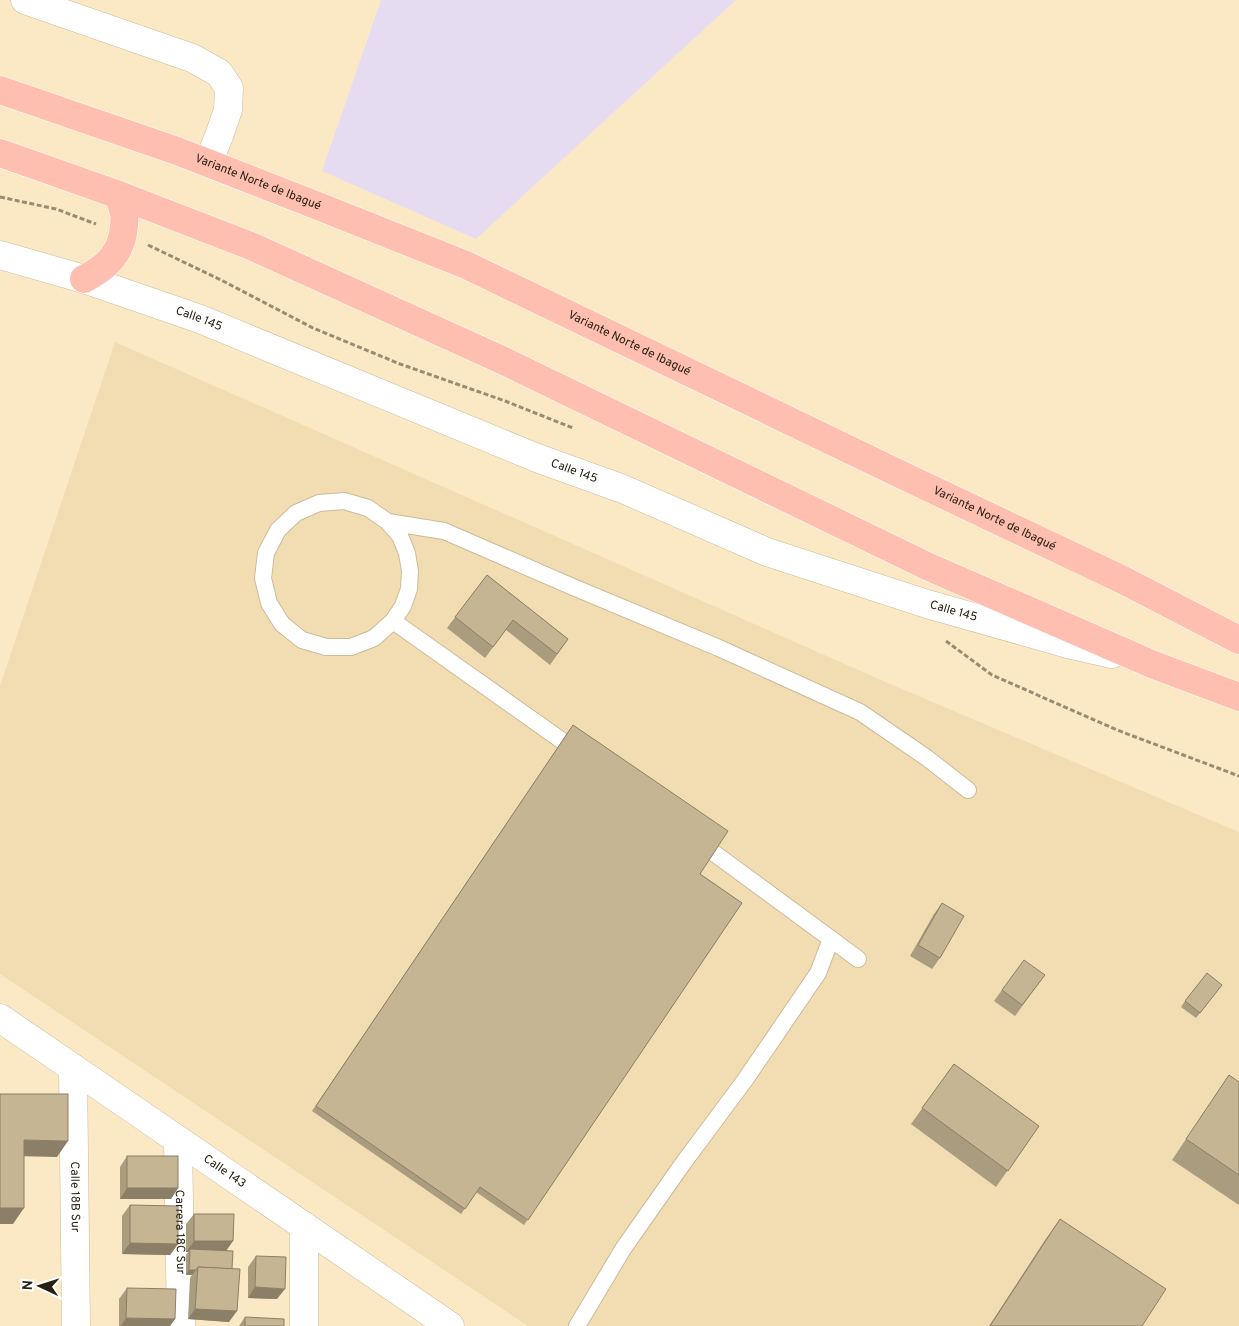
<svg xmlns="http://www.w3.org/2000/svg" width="1239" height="1326" font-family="Overpass,sans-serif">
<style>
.built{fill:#f2ddb3}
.medical{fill:#e6dcf1}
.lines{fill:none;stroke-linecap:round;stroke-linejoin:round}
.service-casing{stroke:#cb9;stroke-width:18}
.minor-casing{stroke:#cb9;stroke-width:29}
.trunk-casing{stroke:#fff;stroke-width:29}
.path{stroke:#998c73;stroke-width:3;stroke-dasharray:5 2.5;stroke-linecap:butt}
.service{stroke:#fff;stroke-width:16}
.minor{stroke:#fff;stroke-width:28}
.trunk{stroke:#ffbfb0;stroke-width:28}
.wall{fill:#aa9c7e}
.shaded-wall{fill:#8b7f67}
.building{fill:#c6b593;stroke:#8b7f67}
.labels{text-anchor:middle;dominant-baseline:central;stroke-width:5;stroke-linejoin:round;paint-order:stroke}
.street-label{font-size:12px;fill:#272013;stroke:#fff}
</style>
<rect width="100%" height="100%" fill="#fbe9c6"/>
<!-- built -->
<path class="built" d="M115,342L888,683L1239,832V1326H528L0,974V686Z"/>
<!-- medical -->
<path class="medical" d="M381,0H736L476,239L322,171Z"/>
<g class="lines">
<defs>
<g id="service">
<path d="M388,522L400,536L407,553L410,571L409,589L403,606L393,621L374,638L351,647H326L302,640L282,624L269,603L263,578L266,553L278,530L296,513L319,503L344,501L368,508L388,522L444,531L573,587L719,648L860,712L927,758L968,790"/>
<path d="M393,621L561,740"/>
<path d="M831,939L858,959"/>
<path d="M577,1326L623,1249L684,1162L745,1080L818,973L831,939L714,853"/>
</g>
<g id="minor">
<path d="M25,0L192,58L219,73L229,88L228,110L219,136L208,163"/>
<path id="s1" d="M0,255L84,279L200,319L537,458L623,489L767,552L927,604L1068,644L1112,654"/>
<path id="s2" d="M0,1018L450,1326"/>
<path id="s3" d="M73,1068L76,1326"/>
<path id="s4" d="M178,1140L181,1326"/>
<path d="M304,1226V1326"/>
</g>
<g id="trunk">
<path id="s5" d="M0,90L177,151L323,208L466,265L904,476L1123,580L1239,640"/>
<path d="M0,153L119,195L251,246L504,361L929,567L1154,665L1239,697"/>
<path d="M84,279C107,267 122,253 124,226C124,222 125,218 124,214C123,208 120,201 119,195"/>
</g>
</defs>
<!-- service casing -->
<use href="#service" class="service-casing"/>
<!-- minor casing -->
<use href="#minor" class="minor-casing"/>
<!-- trunk casing -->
<use href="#trunk" class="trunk-casing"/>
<!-- path -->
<g class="path">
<path d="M0,197L56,209L96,224"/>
<path d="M148,245L223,281L313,328L400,364L505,401L573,428"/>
<path d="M946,641L992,675L1117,730L1239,776"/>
</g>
<!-- service -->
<use href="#service" class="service"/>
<!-- minor -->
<use href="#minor" class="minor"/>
<!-- trunk -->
<use href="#trunk" class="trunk"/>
</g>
<!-- wall -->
<g class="wall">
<path d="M487,575L568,639L550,665L506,630L485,658L447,628Z"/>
<path d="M573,725L700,874L742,903L524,1225L476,1192L461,1214L312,1111Z"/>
<path d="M942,903L940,958L932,969L910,956L934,914Z"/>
<path d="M1045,975L1015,1016L994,1001L1002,990Z"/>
<path d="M1222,985L1196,1018L1181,1007L1185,1001Z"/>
<path d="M954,1064L1039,1126L996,1187L911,1124Z"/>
<path d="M1229,1075L1239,1082V1205L1172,1160Z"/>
<path d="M127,1156L178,1188L171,1199H120V1167Z"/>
<path d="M130,1205L178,1244L170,1255L122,1254V1216Z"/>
<path d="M194,1214L233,1241L226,1251L229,1322L188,1319L190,1278L192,1275H186V1255L188,1252H186V1224Z"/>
<path d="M1060,1219L1142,1326H989L1045,1240Z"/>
<path d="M256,1256L277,1299L248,1298V1267Z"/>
<path d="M127,1288L175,1319L170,1326H119V1299Z"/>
<path d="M245,1317L284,1326H239Z"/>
</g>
<!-- shaded-wall -->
<g class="shaded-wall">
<path d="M24,1140L68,1141L57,1157L13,1156Z"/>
<path d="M127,1188H178L171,1199H120Z"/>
<path d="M0,1208H24L13,1224H0Z"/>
<path d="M194,1241H233L225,1252L190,1249L188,1252H186Z"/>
<path d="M130,1243L178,1244L170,1255L122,1254Z"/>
<path d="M189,1270H196L192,1275H186Z"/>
<path d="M255,1287L285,1289L277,1299L248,1298Z"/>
<path d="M195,1309L237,1311L229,1322L188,1319Z"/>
<path d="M126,1318L175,1319L170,1326H121Z"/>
</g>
<!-- building -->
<g class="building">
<path d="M487,575L568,639L557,654L513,620L493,647L455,617Z"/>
<path d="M573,725L728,831L700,874L742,903L528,1220L480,1187L465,1209L316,1106Z"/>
<path d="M942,903L964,916L940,958L918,945Z"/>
<path d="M1024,960L1045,975L1022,1005L1002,990Z"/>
<path d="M1207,973L1222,985L1200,1013L1185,1001Z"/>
<path d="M954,1064L1039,1126L1008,1171L922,1108Z"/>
<path d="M1229,1075L1239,1082V1175L1186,1139Z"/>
<path d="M0,1094H68V1141L24,1140V1208H0Z"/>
<rect x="127" y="1156" width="51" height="32"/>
<path d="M130,1205L178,1206V1244L130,1243Z"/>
<path d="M194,1214H234L233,1241H194Z"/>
<path d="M1060,1219L1166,1289L1142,1326H990Z"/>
<path d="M190,1249L233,1251L232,1269L198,1267L196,1270H189Z"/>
<path d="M256,1256L286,1257L285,1289L255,1287Z"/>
<path d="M198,1267L240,1269L237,1311L195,1309Z"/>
<path d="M127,1288L176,1289L175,1319L126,1318Z"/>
<path d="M245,1317L284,1319V1326H245Z"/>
</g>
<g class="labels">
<!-- street labels -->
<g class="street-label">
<text stroke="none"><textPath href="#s5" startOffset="274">Variante Norte de Ibagué</textPath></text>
<text stroke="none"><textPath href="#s1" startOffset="209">Calle 145</textPath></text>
<text stroke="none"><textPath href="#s5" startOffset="679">Variante Norte de Ibagué</textPath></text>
<text stroke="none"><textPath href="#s1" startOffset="614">Calle 145</textPath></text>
<text stroke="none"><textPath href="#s5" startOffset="1084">Variante Norte de Ibagué</textPath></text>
<text stroke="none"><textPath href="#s1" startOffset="1019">Calle 145</textPath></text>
<text stroke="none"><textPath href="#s2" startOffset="272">Calle 143</textPath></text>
<text stroke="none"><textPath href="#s3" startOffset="129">Calle 18B Sur</textPath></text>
<text stroke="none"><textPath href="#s4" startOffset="92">Carrera 18C Sur</textPath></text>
</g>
</g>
<!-- north arrow -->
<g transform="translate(40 1286) rotate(274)" stroke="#ffffff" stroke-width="4" paint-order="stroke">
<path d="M0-4L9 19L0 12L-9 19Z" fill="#272013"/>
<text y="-8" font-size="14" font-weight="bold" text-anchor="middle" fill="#272013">N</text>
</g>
</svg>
